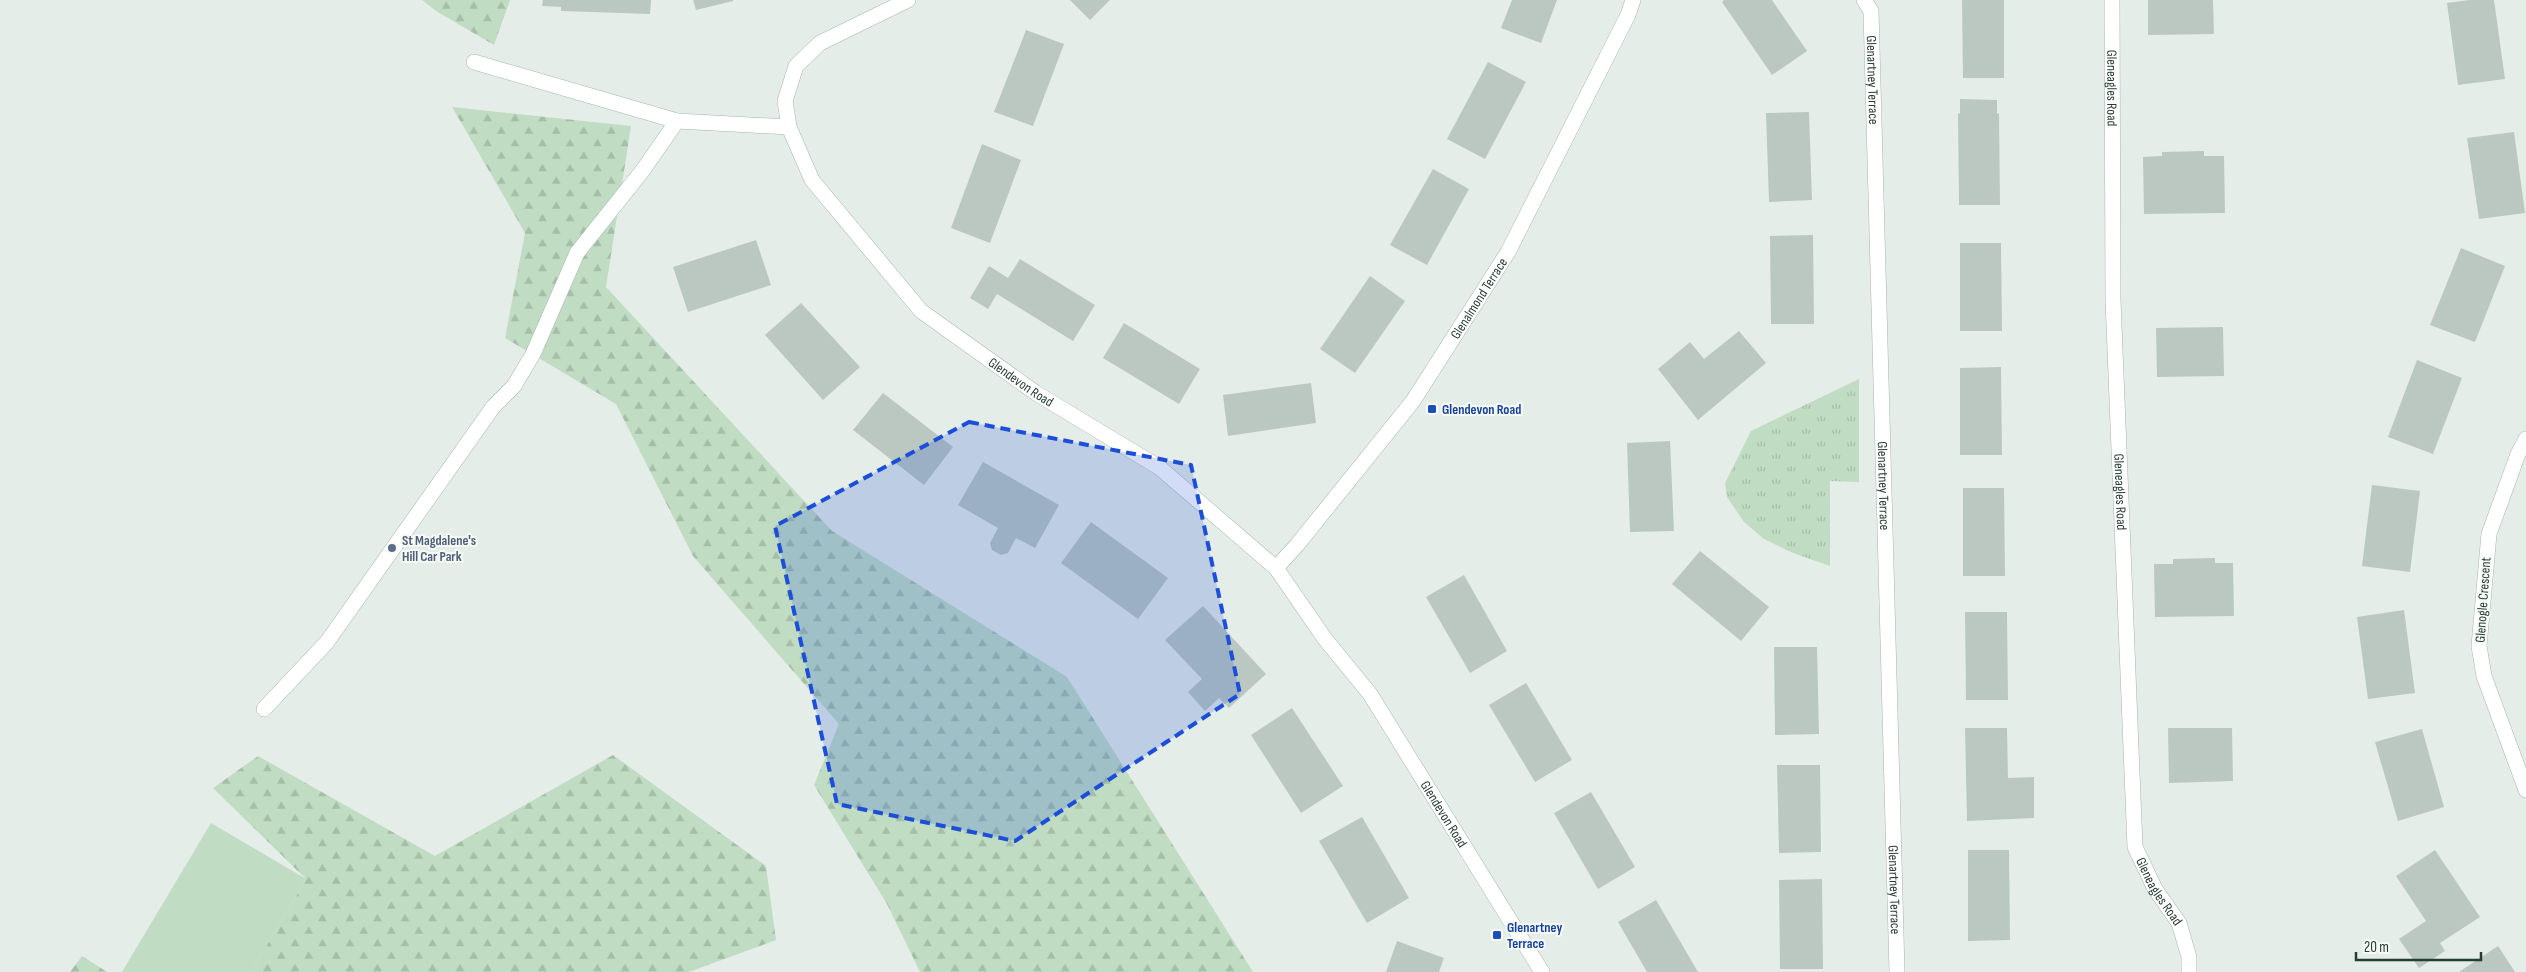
<svg xmlns="http://www.w3.org/2000/svg" width="2526" height="972" font-family="'Sofia Sans Condensed',sans-serif">
<style>
.grass{fill:url(#grass-tufts)}
.forest{fill:url(#forest-firs)}
.pitch{fill:#c0dcc3}
.building{fill:#bbc8c1}
.lines{fill:none;stroke-linecap:round;stroke-linejoin:round}
.minor-casing{stroke:#a8b5ae;stroke-width:16}
.minor{stroke:#fff;stroke-width:15}
.marked{fill:#1d4ed8;fill-opacity:0.2;stroke:#1d4ed8;stroke-width:4;stroke-dasharray:10 6;stroke-linejoin:round}
.transit-dot{fill:#1a4fb4;stroke:#f6faf7;stroke-width:2}
.service-dot{fill:#5c6f8a;stroke:#f6faf7;stroke-width:2}
.labels{text-anchor:middle;dominant-baseline:central;stroke-width:4;stroke-linejoin:round;paint-order:stroke}
.street-label{font-size:14px;fill:#263d33;stroke:#f6faf7}
.transit-label{font-size:14px;font-weight:bold;fill:#164399;stroke:#f6faf7;text-anchor:start}
.service-label{font-size:14px;font-weight:bold;fill:#4e5e75;stroke:#f6faf7;text-anchor:start}
</style>
<defs>
<pattern id="grass-tufts" width="24" height="20" patternUnits="userSpaceOnUse" patternTransform="scale(1.25)"><rect width="24" height="20" fill="#c0dcc3"/><path d="M3 7l-1-3M5 7V3M7 7l1-3M15 17l-1-3M17 17v-4M19 17l1-3" fill="none" stroke="#a5bea8"/></pattern>
<pattern id="forest-firs" width="22" height="20" patternUnits="userSpaceOnUse" patternTransform="scale(1.25)"><rect width="22" height="20" fill="#c0dcc3"/><path d="M5 1l3.5 6h-7zM16 11l3.5 6h-7z" fill="#a5bea8"/></pattern>
</defs>
<rect width="100%" height="100%" fill="#e5ede8"/>
<!-- grass -->
<path class="grass" d="M1859,379V482L1830,481V566L1793,553L1764,539L1744,522L1727,497L1725,483L1751,431Z"/>
<!-- forest -->
<g class="forest">
<path d="M422,0H510L494,45L436,11Z"/>
<path d="M452,107L631,126L606,287L832,531L1067,677L1253,972H920L887,904L814,785L839,724L693,556L616,404L505,338L525,233Z"/>
<path d="M613,755L766,866L776,940L689,972H251L306,879L213,788L258,756L435,856Z"/>
<path d="M82,956L107,972H70Z"/>
</g>
<!-- pitch -->
<path class="pitch" d="M211,823L306,879L251,972H122Z"/>
<!-- building -->
<g class="building">
<path d="M543,0H651L650,14L561,11V7L542,6Z"/>
<path d="M693,0H733V1L696,10Z"/>
<path d="M1070,0H1110L1090,20Z"/>
<path d="M1512,0H1557L1541,43L1501,28Z"/>
<path d="M1724,0H1772L1807,51L1772,75L1722,2Z"/>
<path d="M1962,0H2004V78H1963Z"/>
<path d="M2148,0H2213L2214,34L2148,35Z"/>
<path d="M2469,0H2494L2505,79L2458,85L2447,3Z"/>
<path d="M1026,30L1064,44L1033,126L994,112Z"/>
<path d="M1488,62L1526,82L1485,159L1447,139Z"/>
<path d="M1960,99L1997,100V114L1999,113L2000,205H1959L1958,114L1960,113Z"/>
<path d="M1809,112L1812,200L1769,202L1766,113Z"/>
<path d="M2514,132L2525,213L2479,219L2467,138Z"/>
<path d="M982,144L1021,160L990,243L951,228Z"/>
<path d="M2204,151V156H2224L2225,213L2144,214L2143,157L2162,156V152Z"/>
<path d="M1433,169L1469,189L1427,265L1390,245Z"/>
<path d="M1813,235L1814,324H1771L1770,236Z"/>
<path d="M756,240L771,285L688,312L673,267Z"/>
<path d="M1960,243H2001L2002,331H1960Z"/>
<path d="M2461,248L2505,266L2475,342L2430,325Z"/>
<path d="M1020,259L1095,305L1073,341L997,294L988,309L970,298L989,266L1008,278Z"/>
<path d="M1370,276L1405,301L1355,373L1320,349Z"/>
<path d="M801,303L860,367L823,400L765,335Z"/>
<path d="M1124,323L1200,369L1179,404L1103,358Z"/>
<path d="M2223,327L2224,376L2157,377L2156,328Z"/>
<path d="M1739,331L1766,363L1698,420L1658,369L1690,342L1704,359Z"/>
<path d="M2417,360L2462,378L2433,454L2388,437Z"/>
<path d="M2001,367L2002,455H1960V368Z"/>
<path d="M1311,383L1316,423L1228,436L1223,395Z"/>
<path d="M883,393L953,447L924,485L853,430Z"/>
<path d="M1670,441L1674,531L1630,532L1627,443Z"/>
<path d="M983,462L1059,505L1035,548L1016,538L1008,553L1001,555L992,550L990,543L998,528L958,505Z"/>
<path d="M2372,485L2420,491L2410,572L2362,566Z"/>
<path d="M1963,488H2004L2005,576H1963Z"/>
<path d="M1091,522L1168,578L1138,619L1061,563Z"/>
<path d="M1700,551L1769,607L1741,641L1672,584Z"/>
<path d="M2215,558V563H2233L2234,616L2155,617L2154,564H2173V559Z"/>
<path d="M1464,575L1507,651L1470,673L1426,597Z"/>
<path d="M1203,606L1266,674L1229,708L1219,698L1205,711L1188,692L1202,679L1165,640Z"/>
<path d="M2404,610L2415,693L2368,699L2357,617Z"/>
<path d="M1965,612H2007L2008,700H1966Z"/>
<path d="M1774,647H1817L1819,734L1775,735Z"/>
<path d="M1526,683L1572,760L1535,782L1489,705Z"/>
<path d="M1292,708L1343,786L1301,813L1251,735Z"/>
<path d="M1965,728H2007L2008,778L2034,777V818L1967,821Z"/>
<path d="M2168,728H2232L2233,781L2169,783Z"/>
<path d="M2422,729L2444,807L2398,821L2375,742Z"/>
<path d="M1777,765H1820L1821,852L1779,853Z"/>
<path d="M1591,792L1635,867L1598,889L1554,813Z"/>
<path d="M1362,817L1409,898L1367,923L1319,841Z"/>
<path d="M1968,850H2009L2010,940L1968,941Z"/>
<path d="M2435,850L2480,917L2440,943L2445,951L2419,968L2399,939L2426,921L2396,876Z"/>
<path d="M1822,879L1823,969H1780L1779,880Z"/>
<path d="M1656,900L1698,972H1647L1618,922Z"/>
<path d="M1397,941L1444,958L1439,972H1386Z"/>
<path d="M2498,946L2515,972H2459Z"/>
</g>
<g class="lines">
<defs>
<g id="minor">
<path id="s1" d="M908,0L820,43L796,66L785,101L789,127L812,180L921,311L1036,393L1160,468L1276,568L1325,639L1370,694L1542,972"/>
<path id="s2" d="M1864,0L1871,11L1897,972"/>
<path id="s3" d="M2112,0L2113,300L2135,847L2155,889L2179,923L2189,957V972"/>
<path d="M474,62L677,121"/>
<path d="M2526,439L2518,454L2489,534L2479,646L2484,676L2526,790"/>
<path id="s4" d="M1276,568L1297,545L1413,401L1508,252L1628,15L1633,0"/>
<path d="M264,709L327,642L493,407L514,386L533,354L577,253L643,170L677,121L789,127"/>
</g>
</defs>
<!-- minor casing -->
<use href="#minor" class="minor-casing"/>
<!-- minor -->
<use href="#minor" class="minor"/>
</g>
<!-- marked area -->
<path class="marked" d="M969,422L1191,465L1240,694L1015,841L837,804L775,526Z"/>
<!-- markers -->
<g class="transit-dot">
<rect x="1427" y="404" width="10" height="10" rx="2.5"/>
<rect x="1492" y="930" width="10" height="10" rx="2.5"/>
</g>
<circle class="service-dot" cx="392" cy="548" r="5"/>
<g class="labels">
<!-- street labels -->
<g class="street-label">
<text stroke="none"><textPath href="#s2" startOffset="82">Glenartney Terrace</textPath></text>
<text stroke="none"><textPath href="#s3" startOffset="88">Gleneagles Road</textPath></text>
<text stroke="none"><textPath href="#s4" startOffset="338">Glenalmond Terrace</textPath></text>
<text stroke="none"><textPath href="#s1" startOffset="545">Glendevon Road</textPath></text>
<text stroke="none"><textPath href="#s2" startOffset="488">Glenartney Terrace</textPath></text>
<text stroke="none"><textPath href="#s3" startOffset="492">Gleneagles Road</textPath></text>
<text transform="translate(2483 600) rotate(-86)">Glenogle Crescent</text>
<text stroke="none"><textPath href="#s1" startOffset="1160">Glendevon Road</textPath></text>
<text stroke="none"><textPath href="#s2" startOffset="892">Glenartney Terrace</textPath></text>
<text stroke="none"><textPath href="#s3" startOffset="898">Gleneagles Road</textPath></text>
</g>
<!-- transit labels -->
<g class="transit-label">
<text x="1442" y="409">Glendevon Road</text>
<text x="1507" y="927">Glenartney<tspan x="1507" dy="16">Terrace</tspan></text>
</g>
<!-- service labels -->
<g class="service-label">
<text x="402" y="540">St Magdalene's<tspan x="402" dy="16">Hill Car Park</tspan></text>
</g>
</g>
<!-- scale -->
<path d="M2356 952v8h125v-8" fill="none" stroke="#263d33" stroke-width="2.5"/>
<text x="2364" y="952" font-size="15" fill="#263d33" stroke="#f6faf7" stroke-width="4" paint-order="stroke">20 m</text>
</svg>
